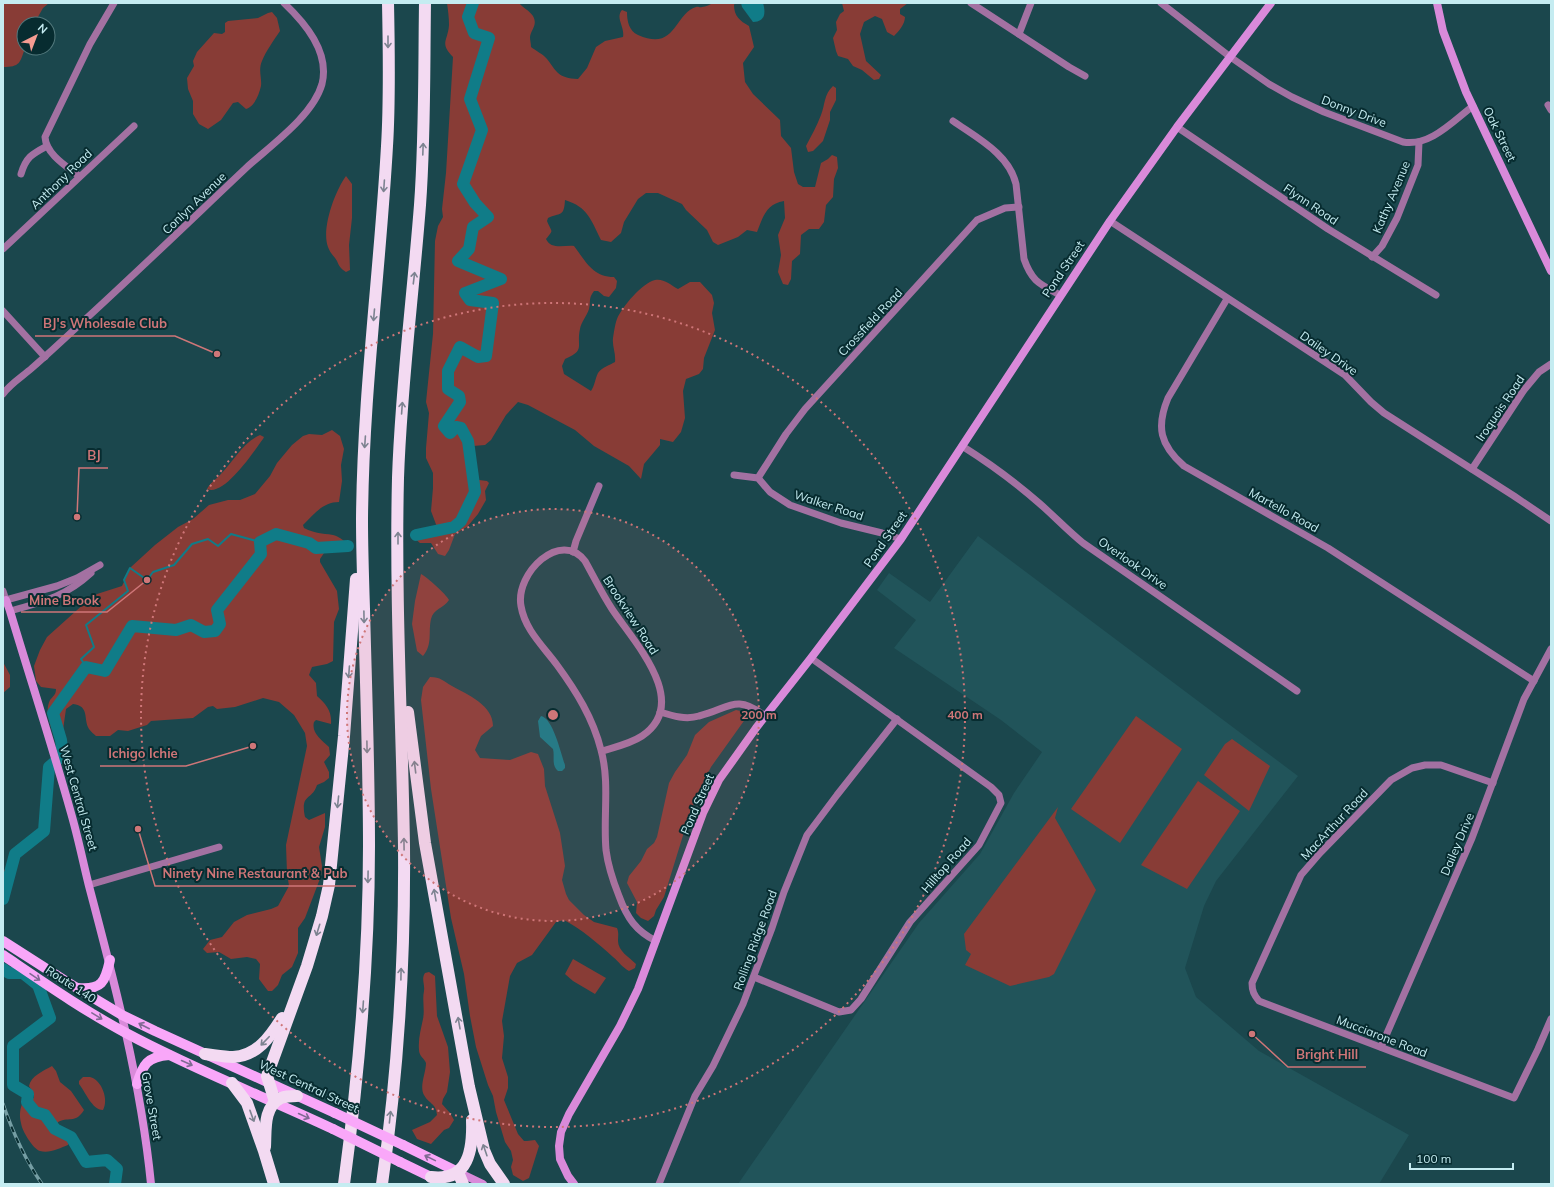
<svg xmlns="http://www.w3.org/2000/svg" width="1554" height="1187" font-family="Mulish,sans-serif">
<style>
.built{fill:#21545a}
.green{fill:#883c36}
.water{fill:#107c88}
.lines{fill:none;stroke-linecap:round;stroke-linejoin:round}
.stream{stroke:#107c88;stroke-width:2}
.river{stroke:#107c88;stroke-width:12}
.street{stroke:#a371a2;stroke-width:7}
.secondary{stroke:#d98ada;stroke-width:8}
.primary{stroke:#f9a7f9;stroke-width:10}
.highway{stroke:#f3daf2;stroke-width:12}
.rail-casing{stroke:#759ea4;stroke-width:3.5}
.rail{stroke:#072c30;stroke-width:2;stroke-dasharray:6;stroke-linecap:butt}
.primary-bridge{stroke:#f9a7f9;stroke-width:10}
.oneway{stroke:#7d8391}
.oneway2{stroke:#806a94}
.ring{fill:none;stroke:#cf7678;stroke-width:2;stroke-dasharray:2 4}
.labels{text-anchor:middle;dominant-baseline:central;stroke-width:4;stroke-linejoin:round;paint-order:stroke}
.street-label{font-size:12px;fill:#c5ecf1;stroke:#072c30}
.centre{fill:#cf7678;stroke:#072c30;stroke-width:2}
.ring-label{font-size:12px;text-anchor:middle;font-weight:bold;fill:#cf7678;stroke:#072c30;stroke-width:4;stroke-linejoin:round;paint-order:stroke}
.leader{fill:none;stroke:#cf7678;stroke-width:1.5}
.callout-dot{fill:#cf7678;stroke:#072c30;stroke-width:1.5}
.callout-label{font-size:13px;text-anchor:middle;font-weight:bold;fill:#cf7678;stroke:#072c30;stroke-width:4;stroke-linejoin:round;paint-order:stroke}
</style>
<rect width="100%" height="100%" fill="#1b474d"/>
<!-- built -->
<path class="built" d="M978,536L1298,776L1216,881L1204,906L1185,968L1196,997L1259,1051L1409,1135L1379,1184H738L919,923L980,854L1014,793L1042,752L1001,720L894,648L916,620L877,590L889,573L930,602Z"/>
<!-- green -->
<g class="green">
<path d="M3,3H49L43,8L34,24H24V48H25C20,63 20,67 3,67Z"/>
<path d="M447,3H519C523,8 529,10 533,16C538,25 531,29 530,37C530,40 531,44 531,47C536,51 543,54 547,59C557,72 558,78 578,79L587,68L596,47L605,41L623,37C625,27 615,18 622,10L627,12C627,21 629,31 638,35C676,52 674,14 696,7C699,6 699,8 702,7C706,7 710,4 714,3C721,2 729,3 735,3L734,5C734,16 740,21 749,26L754,47L743,63L745,82L753,94L780,120L781,136L791,148L794,172L798,184L803,187H815L821,163L828,159L832,155L837,157L838,168L834,179L833,197L826,205L824,222L819,229H809L801,235L800,254L792,261L791,279L788,285L783,284L778,272L781,255L778,235L785,218L784,201C766,204 763,217 757,232L747,230L738,237L718,245L713,242L707,230L686,210L682,204L658,193H646L638,199L624,222L621,233L611,242L601,240C591,220 588,207 565,200C564,218 560,212 548,218L547,221C552,233 554,229 546,239C551,250 564,245 574,246C586,262 593,277 614,277L617,281L616,288L609,297L604,296L598,291H594C588,299 591,301 589,309C587,316 581,322 580,329C576,347 586,350 565,359L562,366L564,374L591,391C595,385 595,379 598,373C602,367 610,365 615,362C616,353 612,346 613,338C614,332 615,324 617,319C622,307 642,283 655,280C663,278 671,285 678,289L690,282H700L712,295L714,303L712,313L715,330L704,358L703,369L699,374L686,379L683,391L685,418L681,432L673,442L660,439V445L644,464L641,479L629,466L594,446L575,430L528,405L518,402L506,415L491,440L485,445L473,446C465,456 475,470 479,480L487,481L489,483L485,491L486,500L478,514L467,527L455,534L449,550L445,556L438,554L431,543H420L414,538L416,535L437,527L431,511L433,488V473L426,458V448L429,413L426,402L433,334L435,241L438,226L443,217L442,209L446,173L453,57C439,43 448,41 449,25C449,18 448,10 447,3Z"/>
<path d="M842,3H908L900,9V14L905,17C905,24 899,31 894,36L887,32L882,19L875,16L864,22L860,34L866,61L881,75L879,79L874,80L862,70L853,66L848,59L838,56L836,51L833,38L837,30L836,22L840,14L844,11Z"/>
<path d="M272,12L277,18L280,31C274,40 266,51 262,61C258,70 262,78 261,86C259,95 254,107 246,109L238,102L233,103L221,120L208,129L199,124L193,114V101L188,89L187,78L194,66L193,61L197,52L214,33L222,34L225,32V23L228,21L258,18L268,13Z"/>
<path d="M833,86L836,88V100L830,112V120L823,141L813,151L808,152L806,146C811,136 817,126 821,115C825,105 824,94 833,86Z"/>
<path d="M346,176L352,184V218L349,245L350,270L346,272C341,269 339,266 337,261C334,256 330,253 328,247C321,229 335,191 346,176Z"/>
<path d="M332,430L340,436L344,449L341,465L342,481L339,502C323,502 314,514 303,525L304,528C316,534 321,533 333,535C338,536 343,540 347,543L340,551L326,550L320,559V562L337,591L339,609L334,622L333,661L327,664L312,667L309,675L316,683L317,696C326,704 332,711 331,724L316,720L314,722C311,733 322,740 329,747L330,755L324,762L329,772V778L324,782L317,785C312,801 300,793 305,817L309,820L325,813V827L319,847L322,866L321,876L305,918L298,928V953L292,967L282,975L278,985L272,991H268L259,979L260,964L256,959L247,957L231,959L219,952L207,953L203,949L210,940L222,937L234,922L247,915L271,909L278,906L289,886L287,873L286,845L307,746L305,733L294,715L279,702L263,698L235,707L217,709L213,706L208,707L193,718L151,721L147,725L128,731L118,730L110,736H96C94,734 91,732 89,729C83,719 90,706 73,704L66,709L63,730L55,738C51,727 44,712 50,700C53,696 56,695 56,689L41,687L36,681L34,666L40,650L47,637L86,602L97,594L122,586L131,567L155,545L178,527L193,519L209,505L228,500H240L255,494L270,476L277,463L292,445L303,436L309,434L322,435Z"/>
<path d="M260,435L264,437L263,439C254,451 224,497 207,489C210,483 215,480 220,475C233,462 243,442 260,435Z"/>
<path d="M421,574C427,577 446,594 449,600C444,608 433,609 431,619C428,632 433,644 423,656L417,651L412,624L415,601Z"/>
<path d="M3,662L10,675V687L3,693Z"/>
<path d="M430,677C441,677 443,681 452,686C468,695 493,705 493,726L481,736L475,750L480,758L510,760L531,752L538,754L544,769L545,786L560,833L565,866L562,880L566,894L569,900L584,915L594,922L617,928C619,933 618,936 618,941C618,951 629,957 636,964L635,968L629,971C622,967 619,962 613,957C600,945 580,928 564,920L556,922L532,955L517,963L510,976L502,1021L504,1036L502,1058L508,1077V1088L504,1100L518,1134L524,1141H527L535,1140L539,1146L529,1178L523,1181L513,1175L511,1167L513,1160L511,1151L505,1142L496,1112L493,1096L488,1085L476,1047L470,1016L464,974L451,918L431,789L421,700L423,687Z"/>
<path d="M736,710L745,712L747,715L746,718L711,767L700,789L689,816L664,897L656,910L654,916L648,921L641,918L636,913L637,902L627,883L629,876L641,861L647,849L654,843L657,837L669,783L675,772L687,755L695,735L709,722Z"/>
<path d="M1136,716L1182,749L1120,843L1071,809Z"/>
<path d="M1232,739L1270,766L1249,811L1204,775L1225,744Z"/>
<path d="M1198,781L1240,811L1187,889L1141,865Z"/>
<path d="M1058,807L1055,818L1096,890L1054,974L1049,977L1010,986L965,965L971,954L966,950L964,934Z"/>
<path d="M14,868L9,884L3,896V870Z"/>
<path d="M573,959L606,978L595,994L573,981L565,974Z"/>
<path d="M429,972L435,976L437,1016L448,1047L450,1072L447,1092L443,1099L442,1104L450,1113L454,1120L449,1128L444,1130L431,1144L417,1139L412,1130L430,1122L437,1115C436,1103 429,1104 424,1095C419,1086 426,1073 426,1063C424,1058 419,1056 419,1050C418,1039 421,1029 423,1019C425,1010 422,1000 424,991C425,984 421,979 425,973Z"/>
<path d="M52,1066L56,1071L60,1082L71,1091L84,1110C75,1124 71,1116 58,1122C57,1129 65,1135 69,1140L68,1145C60,1148 49,1154 40,1151C33,1149 22,1131 21,1123C19,1115 20,1109 23,1101L34,1098V1094L29,1086C31,1076 43,1071 52,1066Z"/>
<path d="M83,1077C85,1077 87,1077 90,1077C102,1080 109,1100 103,1110C92,1110 85,1091 79,1084V1081Z"/>
</g>
<!-- water -->
<g class="water">
<path d="M741,3H763C766,13 765,22 753,22L742,7Z"/>
<path d="M541,716C553,718 561,754 565,765V768L562,771H558C551,765 555,757 553,749L540,737L538,721Z"/>
</g>
<g class="lines">
<!-- stream -->
<path class="stream" d="M86,667L81,659L94,647L86,625L128,591L124,580L130,568L147,580L153,572L174,565L192,544L208,539L218,546L231,534L260,542"/>
<!-- river -->
<g class="river">
<path d="M416,535L454,527L461,521L475,492L468,441L461,428L456,427L450,433L444,426L460,402L459,396L448,389V371L460,347L478,357L486,356L493,303L470,300L465,293L501,279L458,261L469,249L473,227L488,217L475,203L463,184L482,130L470,99L489,38L474,33L468,17L473,3"/>
<path d="M3,899L15,854L44,831L49,767L63,755L61,740L53,713L86,667L105,671L132,626L176,630L191,625L204,632L215,631L220,624L217,610L261,554L260,542L276,534L309,543L316,548L348,546"/>
<path d="M3,969L9,973H23L38,985L50,1018L13,1046V1085L28,1094L27,1102L35,1112L45,1115L55,1129L71,1137L86,1162L107,1160L117,1169L115,1184"/>
</g>
<!-- street -->
<g class="street">
<path d="M971,3L1069,67L1085,76"/>
<path d="M1161,3L1229,56L1269,84L1292,97L1324,112L1403,142C1430,147 1453,121 1473,106"/>
<path d="M1019,34L1031,3"/>
<path d="M1548,105L1551,110"/>
<path d="M953,121C977,138 1009,154 1016,184L1024,259C1032,282 1040,284 1060,295"/>
<path d="M1177,127L1328,229L1436,295"/>
<path d="M21,174C26,157 32,154 47,146"/>
<path d="M79,176C66,166 46,154 45,137L90,44L114,3"/>
<path d="M1110,221L1345,375L1371,402L1384,413L1514,496L1551,521"/>
<path d="M3,249L134,126"/>
<path d="M1372,257L1382,246L1397,218L1418,165L1419,142"/>
<path d="M1227,299L1168,398C1156,427 1160,445 1184,466L1328,548L1534,681"/>
<path d="M3,311L45,357"/>
<path d="M3,394C10,384 23,376 32,368C47,355 62,341 77,327C134,275 190,221 246,168C270,146 313,116 322,84C330,52 305,23 284,3"/>
<path d="M962,446C989,463 1015,482 1039,503C1054,516 1067,530 1083,543L1297,691"/>
<path d="M1472,469L1524,390L1539,372L1551,364"/>
<path d="M734,475L758,478L770,492L790,505L841,523L882,533L901,539"/>
<path d="M758,478L786,434L805,409L977,220L1005,208L1019,207"/>
<path d="M573,552L576,541L599,486"/>
<path d="M3,591L6,600L57,586L77,578L100,565"/>
<path d="M10,611C42,602 65,597 91,573"/>
<path d="M660,712C673,716 686,720 699,716C729,709 735,693 765,716"/>
<path d="M602,751C615,747 630,744 642,736C692,702 633,641 612,609C602,594 594,577 585,561C561,529 515,573 521,606C525,630 543,646 557,665C576,691 593,718 601,750C610,782 603,817 606,850C608,866 613,881 619,896C627,918 636,931 656,941"/>
<path d="M1493,783L1441,765H1425L1412,768L1391,780L1320,853L1301,875L1252,983C1252,991 1254,995 1259,1001L1514,1098L1538,1049L1551,1019"/>
<path d="M89,885L219,847"/>
<path d="M754,977L839,1012L851,1010L861,999L910,922L979,845L1001,803L999,795L991,787L811,658"/>
<path d="M1381,1047L1472,838L1524,699L1551,649"/>
<path d="M659,1184L695,1096L713,1066L743,1004L772,928L784,892L807,835L837,795L897,719"/>
</g>
<!-- secondary -->
<g class="secondary">
<path d="M1437,3L1443,31L1466,92L1551,271"/>
<path d="M3,601L6,600L10,611C30,678 52,745 71,813C78,837 83,862 89,886C115,984 141,1083 151,1184"/>
<path d="M458,1172L483,1184"/>
<path d="M574,1184L568,1176L560,1159L559,1146L561,1132L569,1114L620,1026L638,989L703,813L719,780L756,728L811,658L901,539L1110,221L1177,127L1271,3"/>
</g>
<!-- primary -->
<g class="primary">
<path d="M3,941L67,982L122,1015L155,1031L335,1113"/>
<path d="M3,955C43,982 83,1010 126,1033C193,1069 265,1097 333,1129"/>
<path d="M78,988C102,990 105,982 110,960"/>
<path d="M137,1084C143,1064 147,1057 169,1055"/>
<path d="M403,1145L458,1172"/>
<path d="M400,1162L431,1177"/>
</g>
<!-- highway -->
<g class="highway">
<path d="M408,712L425,843L469,1087L484,1150L490,1164L504,1184"/>
<path d="M205,1054C214,1055 224,1057 233,1057C257,1056 270,1037 282,1018"/>
<path d="M232,1083L247,1103L264,1151L274,1184"/>
<path d="M275,1102L267,1076L307,966L322,916L329,885L344,736L356,579"/>
<path d="M265,1147C266,1130 263,1107 281,1098C286,1096 292,1096 297,1096"/>
<path d="M458,1172L463,1184"/>
<path d="M431,1177C469,1182 473,1149 472,1120"/>
<path d="M344,1184C359,1072 369,959 369,846C369,767 366,688 364,609C363,579 362,549 362,519C363,394 380,270 387,146C390,98 389,50 388,3"/>
<path d="M382,1184C398,1073 405,959 404,846C402,723 395,600 398,478C401,386 413,296 420,205C425,138 424,70 425,3"/>
</g>
<defs>
<path id="rail" d="M3,1104C13,1133 24,1158 42,1184"/>
</defs>
<!-- rail casing -->
<use href="#rail" class="rail-casing"/>
<!-- rail -->
<use href="#rail" class="rail"/>
<!-- primary-bridge -->
<g class="primary-bridge">
<path d="M335,1113L403,1145"/>
<path d="M333,1129L400,1162"/>
</g>
</g>
<!-- one-way arrows -->
<defs><path id="oneway-shaft" d="M-6 0H5M1.5-3L5.5 0L1.5 3" fill="none" stroke-width="1.6" stroke-linecap="round" stroke-linejoin="round"/></defs>
<g class="oneway">
<use href="#oneway-shaft" transform="translate(388 42) rotate(90)"/>
<use href="#oneway-shaft" transform="translate(423 149) rotate(-88)"/>
<use href="#oneway-shaft" transform="translate(384 186) rotate(94)"/>
<use href="#oneway-shaft" transform="translate(414 278) rotate(-83)"/>
<use href="#oneway-shaft" transform="translate(374 315) rotate(95)"/>
<use href="#oneway-shaft" transform="translate(402 408) rotate(-86)"/>
<use href="#oneway-shaft" transform="translate(365 442) rotate(94)"/>
<use href="#oneway-shaft" transform="translate(398 538) rotate(-90)"/>
<use href="#oneway-shaft" transform="translate(364 617) rotate(89)"/>
<use href="#oneway-shaft" transform="translate(349 672) rotate(94)"/>
<use href="#oneway-shaft" transform="translate(367 747) rotate(89)"/>
<use href="#oneway-shaft" transform="translate(415 767) rotate(-97)"/>
<use href="#oneway-shaft" transform="translate(338 802) rotate(96)"/>
<use href="#oneway-shaft" transform="translate(404 844) rotate(-91)"/>
<use href="#oneway-shaft" transform="translate(368 877) rotate(91)"/>
<use href="#oneway-shaft" transform="translate(435 895) rotate(-100)"/>
<use href="#oneway-shaft" transform="translate(318 930) rotate(107)"/>
<use href="#oneway-shaft" transform="translate(401 974) rotate(-89)"/>
<use href="#oneway-shaft" transform="translate(363 1007) rotate(94)"/>
<use href="#oneway-shaft" transform="translate(459 1023) rotate(-100)"/>
<use href="#oneway-shaft" transform="translate(265 1041) rotate(134)"/>
<use href="#oneway-shaft" transform="translate(252 1116) rotate(70)"/>
<use href="#oneway-shaft" transform="translate(390 1117) rotate(-84)"/>
<use href="#oneway-shaft" transform="translate(485 1150) rotate(-109)"/>
</g>
<g class="oneway2">
<use href="#oneway-shaft" transform="translate(35 977) rotate(34)"/>
<use href="#oneway-shaft" transform="translate(97 1016) rotate(31)"/>
<use href="#oneway-shaft" transform="translate(144 1026) rotate(-153)"/>
<use href="#oneway-shaft" transform="translate(187 1063) rotate(24)"/>
<use href="#oneway-shaft" transform="translate(304 1116) rotate(25)"/>
<use href="#oneway-shaft" transform="translate(430 1158) rotate(-154)"/>
</g>
<!-- distance rings -->
<circle cx="553" cy="715" r="206" fill="#cf7678" fill-opacity=".12"/>
<g class="ring">
<circle cx="553" cy="715" r="206"/>
<circle cx="553" cy="715" r="412"/>
</g>
<g class="labels">
<!-- street labels -->
<g class="street-label">
<text transform="translate(1354 111) rotate(21)">Donny Drive</text>
<text transform="translate(1500 134) rotate(64)">Oak Street</text>
<text transform="translate(61 179) rotate(-44)">Anthony Road</text>
<text transform="translate(1391 197) rotate(-67)">Kathy Avenue</text>
<text transform="translate(194 203) rotate(-44)">Conlyn Avenue</text>
<text transform="translate(1311 204) rotate(34)">Flynn Road</text>
<text transform="translate(1063 269) rotate(-56)">Pond Street</text>
<text transform="translate(870 322) rotate(-47)">Crossfield Road</text>
<text transform="translate(1329 353) rotate(35)">Dailey Drive</text>
<text transform="translate(1500 408) rotate(-56)">Iroquois Road</text>
<text transform="translate(829 505) rotate(18)">Walker Road</text>
<text transform="translate(1284 510) rotate(29)">Martello Road</text>
<text transform="translate(885 539) rotate(-55)">Pond Street</text>
<text transform="translate(1133 563) rotate(35)">Overlook Drive</text>
<text transform="translate(631 615) rotate(57)">Brookview Road</text>
<text transform="translate(79 798) rotate(74)">West Central Street</text>
<text transform="translate(697 804) rotate(-66)">Pond Street</text>
<text transform="translate(1334 824) rotate(-47)">MacArthur Road</text>
<text transform="translate(1457 844) rotate(-67)">Dailey Drive</text>
<text transform="translate(946 865) rotate(-49)">Hilltop Road</text>
<text transform="translate(755 940) rotate(-70)">Rolling Ridge Road</text>
<text transform="translate(71 984) rotate(33)">Route 140</text>
<text transform="translate(1382 1036) rotate(21)">Mucciarone Road</text>
<text transform="translate(309 1086) rotate(25)">West Central Street</text>
<text transform="translate(152 1106) rotate(80)">Grove Street</text>
</g>
</g>
<circle cx="553" cy="715" r="6" class="centre"/>
<g class="ring-label">
<text x="759" y="719">200 m</text>
<text x="965" y="719">400 m</text>
</g>
<!-- callouts -->
<path class="leader" d="M217 354L175 336H35M77 517L79 468H108M147 580L107 612H21M253 746L186 766H100M138 829L155 886H356M1252 1034L1288 1067H1366"/>
<g class="callout-dot">
<circle cx="217" cy="354" r="4"/>
<circle cx="77" cy="517" r="4"/>
<circle cx="147" cy="580" r="4"/>
<circle cx="253" cy="746" r="4"/>
<circle cx="138" cy="829" r="4"/>
<circle cx="1252" cy="1034" r="4"/>
</g>
<g class="callout-label">
<text x="105" y="328">BJ's Wholesale Club</text>
<text x="94" y="460">BJ</text>
<text x="64" y="605">Mine Brook</text>
<text x="143" y="758">Ichigo Ichie</text>
<text x="255" y="878">Ninety Nine Restaurant &amp; Pub</text>
<text x="1327" y="1059">Bright Hill</text>
</g>
<!-- border -->
<rect width="1554" height="1187" fill="none" stroke="#c5ecf1" stroke-width="8"/>
<!-- north arrow -->
<g transform="translate(36 36) rotate(42)"><circle r="19" fill="#072c30" stroke="#53797d"/>
<path d="M0-3L7 15L0 10L-7 15Z" fill="#f59c92"/>
<text y="-6" font-size="11" font-weight="bold" text-anchor="middle" fill="#c5ecf1">N</text>
</g>
<!-- scale -->
<path d="M1410 1163v6h103v-6" fill="none" stroke="#c5ecf1" stroke-width="2"/>
<text x="1416" y="1163" font-size="12" fill="#c5ecf1" stroke="#072c30" stroke-width="3" paint-order="stroke">100 m</text>
</svg>
